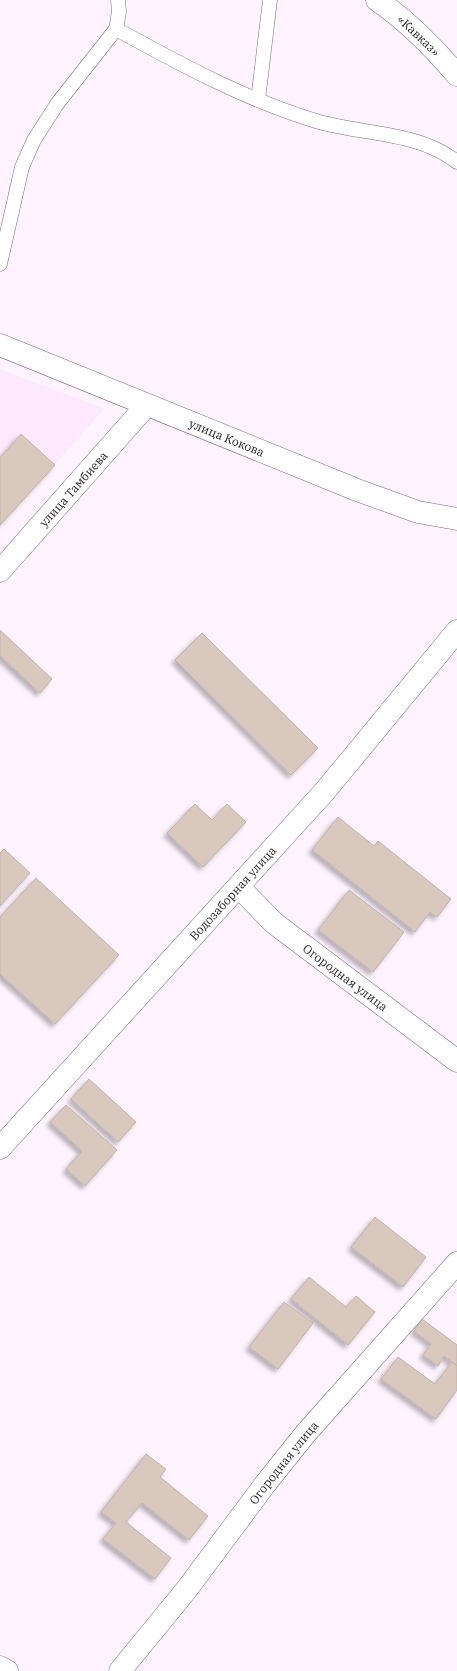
<svg xmlns="http://www.w3.org/2000/svg" width="457" height="1671" font-family="'IBM Plex Serif',serif">
<style>
.built{fill:#fce9fd}
.building{fill:#d9c8be;stroke:#c2b1a7;filter:url(#shadow)}
.lines{fill:none;stroke-linecap:round;stroke-linejoin:round}
.lane-casing{stroke:#7b6f7c;stroke-width:15}
.street-casing{stroke:#7b6f7c;stroke-width:23}
.highway-casing{stroke:#7b6f7c;stroke-width:23}
.lane{stroke:#fff;stroke-width:14}
.street{stroke:#fff;stroke-width:22}
.highway{stroke:#fff;stroke-width:22}
.labels{text-anchor:middle;dominant-baseline:central;stroke-width:3;stroke-linejoin:round;paint-order:stroke}
.street-label{font-size:12px;fill:#211d22;stroke:#fff}
</style>
<defs>
<filter id="shadow"><feDropShadow dx="-3.5" dy="3.5" stdDeviation="2" flood-color="#0004"/></filter>
</defs>
<rect width="100%" height="100%" fill="#fef3fe"/>
<!-- built -->
<path class="built" d="M0,369L104,409L0,525Z"/>
<!-- building -->
<g class="building">
<path d="M21,434L55,465L0,525V458Z"/>
<path d="M0,630L52,679L40,693L0,656Z"/>
<path d="M202,633L318,748L291,775L175,660Z"/>
<path d="M195,804L212,820L227,804L246,822L203,867L167,833Z"/>
<path d="M338,817L374,846L378,841L451,899L437,917L430,912L415,932L312,850Z"/>
<path d="M4,849L30,873L0,906V853Z"/>
<path d="M36,878L119,955L55,1024L0,974V917Z"/>
<path d="M349,890L404,932L373,972L318,930Z"/>
<path d="M89,1079L136,1122L118,1142L71,1099Z"/>
<path d="M66,1105L117,1150L85,1186L66,1169L82,1151L50,1122Z"/>
<path d="M375,1217L426,1257L403,1287L351,1247Z"/>
<path d="M309,1277L346,1307L356,1296L375,1312L348,1345L291,1299Z"/>
<path d="M284,1302L313,1323L278,1369L249,1347Z"/>
<path d="M422,1319L457,1345V1366L444,1356L438,1366L423,1355L431,1344L414,1331Z"/>
<path d="M398,1357L435,1384L452,1362L457,1366V1390L436,1419L381,1379Z"/>
<path d="M146,1454L166,1469L160,1477L208,1516L189,1540L142,1503L126,1522L171,1558L155,1579L103,1539L116,1523L101,1512Z"/>
</g>
<g class="lines">
<defs>
<g id="lane">
<path d="M116,29C180,64 246,100 316,121C363,135 417,131 457,162"/>
<path d="M258,100L270,0"/>
<path d="M0,264L22,167L34,140L57,104L116,29L119,12L118,0"/>
</g>
<g id="street">
<path id="s1" d="M0,345L357,490L418,512L457,519"/>
<path id="s2" d="M0,571L146,406"/>
<path id="s3" d="M239,887L274,923L457,1061"/>
<path id="s4" d="M0,1148L325,791L457,631"/>
<path d="M0,1667L7,1671"/>
<path id="s5" d="M120,1671L187,1589L266,1483L306,1433L457,1263"/>
</g>
<g id="highway">
<path id="s6" d="M377,0C406,20 434,48 457,75"/>
</g>
</defs>
<!-- lane casing -->
<use href="#lane" class="lane-casing"/>
<!-- street casing -->
<use href="#street" class="street-casing"/>
<!-- highway casing -->
<use href="#highway" class="highway-casing"/>
<!-- lane -->
<use href="#lane" class="lane"/>
<!-- street -->
<use href="#street" class="street"/>
<!-- highway -->
<use href="#highway" class="highway"/>
</g>
<g class="labels">
<!-- street labels -->
<g class="street-label">
<text stroke="none"><textPath href="#s6" startOffset="55">«Кавказ»</textPath></text>
<text stroke="none"><textPath href="#s1" startOffset="245">улица Кокова</textPath></text>
<text stroke="none"><textPath href="#s2" startOffset="110">улица Тамбиева</textPath></text>
<text stroke="none"><textPath href="#s4" startOffset="345">Водозаборная улица</textPath></text>
<text stroke="none"><textPath href="#s3" startOffset="140">Огородная улица</textPath></text>
<text stroke="none"><textPath href="#s5" startOffset="265">Огородная улица</textPath></text>
</g>
</g>
</svg>
